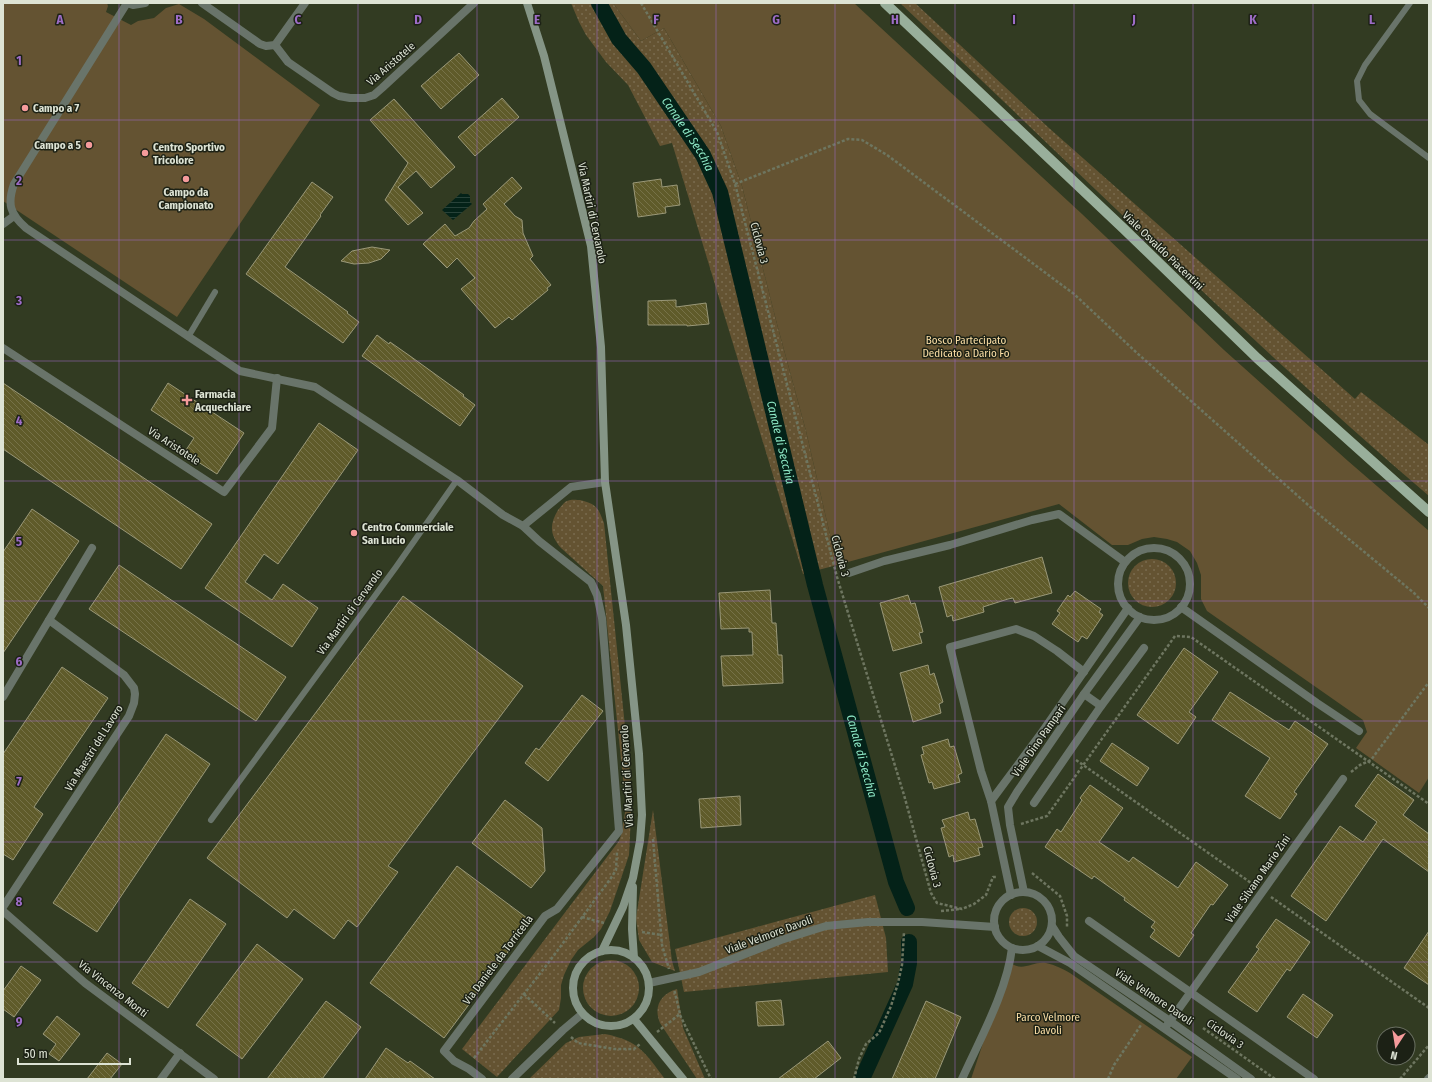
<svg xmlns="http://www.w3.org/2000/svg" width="1432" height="1082" font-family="'Fira Sans Condensed',sans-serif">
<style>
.grass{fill:url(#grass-dots)}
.park{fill:#645332}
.water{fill:url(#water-rules)}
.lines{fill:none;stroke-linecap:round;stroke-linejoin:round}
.canal{stroke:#042218;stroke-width:16}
.building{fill:url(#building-back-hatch);stroke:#9a9878}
.path{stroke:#6e7660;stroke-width:2.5;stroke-dasharray:3 2;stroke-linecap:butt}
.lane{stroke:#69746a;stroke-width:6}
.street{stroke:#69746a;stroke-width:8}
.secondary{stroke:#859586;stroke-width:8}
.primary{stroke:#99af9b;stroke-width:10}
.grid{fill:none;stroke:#9d6cc6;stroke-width:1;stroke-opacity:0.55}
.poi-dot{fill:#f59b9b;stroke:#1c2115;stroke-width:1.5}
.labels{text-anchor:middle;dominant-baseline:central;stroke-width:3;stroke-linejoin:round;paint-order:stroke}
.street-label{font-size:11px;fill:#dde3d4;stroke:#1c2115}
.poi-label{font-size:11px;font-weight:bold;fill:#dde3d4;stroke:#1c2115;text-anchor:start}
.park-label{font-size:11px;fill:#fcdfa6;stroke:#1c2115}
.water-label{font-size:12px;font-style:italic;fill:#8ee8c6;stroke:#1c2115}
.grid-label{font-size:13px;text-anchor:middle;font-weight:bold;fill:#9d6cc6;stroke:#1c2115;stroke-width:3;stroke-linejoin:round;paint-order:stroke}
</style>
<defs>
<pattern id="grass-dots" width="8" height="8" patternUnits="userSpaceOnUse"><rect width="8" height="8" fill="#645332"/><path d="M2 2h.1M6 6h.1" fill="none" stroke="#7a6c4f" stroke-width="1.8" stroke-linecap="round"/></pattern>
<pattern id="water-rules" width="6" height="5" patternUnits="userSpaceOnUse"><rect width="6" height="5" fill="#042218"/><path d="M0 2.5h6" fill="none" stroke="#284239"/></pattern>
<pattern id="building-back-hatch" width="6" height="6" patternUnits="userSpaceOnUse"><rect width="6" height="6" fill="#5f5b2a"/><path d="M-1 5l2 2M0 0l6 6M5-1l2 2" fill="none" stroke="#767248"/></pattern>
</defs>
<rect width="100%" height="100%" fill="#323b22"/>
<!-- grass -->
<g class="grass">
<path d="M571,3H613L641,41L664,28L721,126L742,186L777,324L806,431L837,565L803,574L672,143L660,146L628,85L606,62L586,35L579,22Z"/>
<path d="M900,3H915L1049,128L1355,399L1361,392L1429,445V496C1246,339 1075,168 900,3Z"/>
<path d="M580,500C597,504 598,508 604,523L632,794L629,855L610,911L601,929L594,937L578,950L571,960L564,975L561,985V998L559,1010L497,1077L462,1049L619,841L621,835L626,807L603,586L561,548C550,535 549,525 558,510C560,508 564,502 567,501C571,499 577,500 580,500Z"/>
<circle cx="1152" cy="583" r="24"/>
<path d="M653,810L672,961L675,971L652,962L639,940L636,918Z"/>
<path d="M875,895L886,938L888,972L684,992L675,949Z"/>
<circle cx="1023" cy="922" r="14"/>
<circle cx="611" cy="988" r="28"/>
<path d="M677,989L683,1028L705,1079H697L660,1023C653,1006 661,994 677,989Z"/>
<path d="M605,1034C640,1041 645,1053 665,1079H529L566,1043L579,1037Z"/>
</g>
<!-- park -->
<g class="park">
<path d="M3,3H107L108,6L106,12L131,25L138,21L154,18L166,8L179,4L204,19L320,105L177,317L3,201Z"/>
<path d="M613,3H854L1082,214L1224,350L1348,461L1429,531V777L1419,793L1356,748L1367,732L1363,720L1207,611L1201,599V575L1197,563L1190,551L1177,542L1167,539L1154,537L1142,539L1128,545H1112L1059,504L837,565L806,431L777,324L742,186L721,126L664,28L641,41Z"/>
<path d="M1010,962C1022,973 1032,961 1046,963C1055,965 1063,969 1070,973L1192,1057L1176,1079H971Z"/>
</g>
<!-- water -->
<path class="water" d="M461,193L462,194H468L470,196V202L472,204L453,220L442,210Z"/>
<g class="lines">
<!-- canal -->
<g class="canal">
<path id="s1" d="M599,3L619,39L644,68L703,155L720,192L815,585L896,882L907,908"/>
<path d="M862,1079L905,984L909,963V942"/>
</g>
</g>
<!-- building -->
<g class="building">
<path d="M459,53L479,75L441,109L421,86Z"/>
<path d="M502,98L519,117L475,156L458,137Z"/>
<path d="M394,99L455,167L431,188L416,171L398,187L423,213L408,225L385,200L408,163L370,120Z"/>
<path d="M512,177L522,188L504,204L515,216L522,220L523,233L533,256L530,259L551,285L547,288L548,290L512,320L509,317L495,328L461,289L475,278L457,258L447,268L423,244L445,224L455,236L469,228L474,221L487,209L483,204Z"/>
<path d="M661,179L662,187L677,185L680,205L665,207L666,213L638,217L633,183Z"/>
<path d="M312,182L333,197L320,215L321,216L285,267L348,312L347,313L359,322L343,343L246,274Z"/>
<path d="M372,247L390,250L381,259L369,263L354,264L341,261L352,251Z"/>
<path d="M676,300V307L706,303L709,324L687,326V325H648V301Z"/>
<path d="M377,335L389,344L390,342L410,356L464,395L463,396L475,405L460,426L362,356Z"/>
<path d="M3,383L212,524L181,569L3,449Z"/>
<path d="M168,383L244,433L217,474L184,453L194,438L151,410Z"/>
<path d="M319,423L358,450L278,564L264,554L245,582L272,600L283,584L318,608L292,647L205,588Z"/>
<path d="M32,509L79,541L3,653V552Z"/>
<path d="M1042,557L1052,593L1015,603L1013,598L1008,599L983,607L984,612L953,621L952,615L947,617L939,587Z"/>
<path d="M119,565L286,677L256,721L89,609Z"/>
<path d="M770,590L772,623H776L778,655H782L783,683L723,686L721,656L753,655L752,632H749V628L721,629L719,593Z"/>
<path d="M1075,591L1101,609L1099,612L1103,615L1087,639L1082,636L1078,642L1052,624L1060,613L1057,611L1068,595L1070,597Z"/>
<path d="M908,595L911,604L915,603L923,632L919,633L922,643L893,651L880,603Z"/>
<path d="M403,596L523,686L388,866L398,872L357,927L348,920L334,939L294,909L287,918L207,858Z"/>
<path d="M1184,648L1218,672L1189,712L1196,717L1178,744L1137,715Z"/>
<path d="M928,665L930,675L934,673L943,702L939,704L941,713L913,722L900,673Z"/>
<path d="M62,667L108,698L34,807L43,814L13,860L3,854V754Z"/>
<path d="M1230,692L1289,730L1295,721L1328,744L1294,792L1297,794L1280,819L1245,796L1270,758L1212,720Z"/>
<path d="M582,695L603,711L548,781L525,763L536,748L539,750Z"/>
<path d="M166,734L210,764L97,932L53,903Z"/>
<path d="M948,739L950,747L954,746L962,773L958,775L960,782L934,789L932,782L929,783L921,755L924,754L922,747Z"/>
<path d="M1112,743L1149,768L1137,786L1100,761Z"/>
<path d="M1378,774L1414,800L1403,815L1429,834V872L1383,839L1326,921L1291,896L1340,826L1363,842L1377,822L1355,806Z"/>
<path d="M1090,785L1123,808L1099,842L1129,862L1133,857L1178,888L1196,862L1228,885L1213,905L1211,904L1191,933L1194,935L1179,957L1150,937L1155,930L1151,927L1155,922L1124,900L1125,898L1094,876L1092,879L1045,847L1057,829L1061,832L1082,800L1080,798Z"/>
<path d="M740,796L741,825L701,828L699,799Z"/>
<path d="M505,800L542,828L545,871L531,888L472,843Z"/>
<path d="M968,812L970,820L975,819L983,847L978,848L980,855L954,862L953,855L949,857L941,828L945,827L942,820Z"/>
<path d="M457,866L531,921L444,1038L370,983Z"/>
<path d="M190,899L226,924L168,1008L132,983Z"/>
<path d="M1276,919L1310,942L1290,971L1287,969L1257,1012L1228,992L1259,949L1256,947Z"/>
<path d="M1429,931V985L1404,968Z"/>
<path d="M257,944L303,979L242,1059L196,1025Z"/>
<path d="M21,966L41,980L14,1017L3,1009V991Z"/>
<path d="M1303,994L1333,1015L1317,1038L1287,1017Z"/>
<path d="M781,1000L784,1025L758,1026L756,1002Z"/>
<path d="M326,1001L361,1027L322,1079H267Z"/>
<path d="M926,1001L961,1017L935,1079H892Z"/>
<path d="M57,1016L80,1034L59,1061L49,1054L56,1044L43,1034Z"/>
<path d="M828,1041L841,1058L814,1079H778Z"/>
<path d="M386,1048L408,1063L410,1061L435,1079H365Z"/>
<path d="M107,1053L122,1064L110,1079H87Z"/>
</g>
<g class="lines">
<!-- path -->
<g class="path">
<path d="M641,3L717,132L735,184L837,577L904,795L931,893L937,903L962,909L974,904L986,895L993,877H996"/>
<path d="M735,184L848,139L862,140L887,155L1074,294L1137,353L1316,512L1414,593L1429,608"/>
<path d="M1076,760L1254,885"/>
<path d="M1351,772L1360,765L1371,760L1429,682"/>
<path d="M1021,824L1047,816L1175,636L1191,637L1429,804"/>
<path d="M653,839L662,945L669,969"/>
<path d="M1032,873L1060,896L1067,916V927"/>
<path d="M1271,897L1429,1008"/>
<path d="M941,911L960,909"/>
<path d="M582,917L604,923"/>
<path d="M642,932L661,935"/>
<path d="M524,994L555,1023"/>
<path d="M680,1015L711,1079"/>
<path d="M1203,1028L1275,1079"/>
<path d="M657,1032L680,1014L674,989"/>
<path d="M571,1037L578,1043L614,1049H634L640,1044"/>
<path d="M474,1058L549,962L611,878L616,870L617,852"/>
<path d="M854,1079L859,1059L866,1044L879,1033L891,1006L898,983L902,965L904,932"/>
<path d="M1108,1079L1114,1065L1141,1025"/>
<path d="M1400,1079L1429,1045"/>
</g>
<!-- lane -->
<g class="lane">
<path d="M1410,3L1365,65L1357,81L1359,100L1370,114L1429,158"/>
<path d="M188,337L215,292"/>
<path d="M211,820L396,567L457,480"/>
</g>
<!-- street -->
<g class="street">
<path d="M127,3L14,184C7,204 10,214 26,228L240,371L315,387L457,480L503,515L523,526"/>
<path d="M127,3L133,5L145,3"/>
<path d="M202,3L260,44L266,46L275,45L305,3"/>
<path d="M275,45L288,62L333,93L339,96L350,98H365L374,95L382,88L474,3"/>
<path d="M3,224L14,216"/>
<path d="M3,348L224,492L272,428L277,378"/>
<circle cx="1154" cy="584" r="36"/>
<path d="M849,573L884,561L950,545L1032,520L1059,514L1125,562"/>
<path d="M1181,607L1317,703L1359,731"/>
<path d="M1084,694L1101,706"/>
<path d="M3,697L92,548"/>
<path d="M991,801L981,771L950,647L1016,629L1034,636L1057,651L1084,672"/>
<path d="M1034,803L1101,706L1144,648"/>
<path d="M1024,892L1010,825L1008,807L1017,792L1084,694L1140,617"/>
<circle cx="1023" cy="921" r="29"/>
<path d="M1011,895L991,801L1040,735L1128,608"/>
<path d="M3,907L129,716L134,703L135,694L134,688L124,675L49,620"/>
<path d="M3,911L85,983L214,1079"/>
<path d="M1089,921L1314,1079"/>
<path d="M1052,926L1059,937L1074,956L1170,1021L1251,1079"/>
<path d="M1038,946L1070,963L1237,1079"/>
<path d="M649,983L699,972L781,940L826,926L868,922H922L995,927"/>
<path d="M1165,1028L1343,779"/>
<path d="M161,1079L180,1053"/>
<path d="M482,1079L469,1069L454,1061L444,1051L545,916L557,909L619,831L602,618L597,595L591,582L539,541L523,526L571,487L605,482"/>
<path d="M512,1079L563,1030L582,1014"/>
<path d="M962,1079C980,1039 1007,991 1012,948"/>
<path d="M1428,1079L1429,1078"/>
</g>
<!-- secondary -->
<g class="secondary">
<path d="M527,3L544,56L591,246L601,347L605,482L626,625L639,754L642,815L640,841L633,878L623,907L602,951"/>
<path d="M633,887L632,929L634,958"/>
<circle cx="611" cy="988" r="38"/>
<path d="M634,1019L683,1079"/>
</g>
<!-- primary -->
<path class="primary" d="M885,3L1124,229L1257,358L1429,512"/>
</g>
<!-- grid -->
<path class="grid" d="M119,3V1079M239,3V1079M358,3V1079M477,3V1079M597,3V1079M716,3V1079M835,3V1079M955,3V1079M1074,3V1079M1193,3V1079M1313,3V1079M3,120H1429M3,240H1429M3,361H1429M3,481H1429M3,601H1429M3,721H1429M3,842H1429M3,962H1429"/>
<!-- markers -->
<g class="poi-dot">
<circle cx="25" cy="108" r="4"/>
<circle cx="89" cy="145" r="4"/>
<circle cx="145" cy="153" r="4"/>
<circle cx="186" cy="179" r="4"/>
<path d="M185 394h4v4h4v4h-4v4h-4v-4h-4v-4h4z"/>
<circle cx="354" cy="533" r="4"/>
</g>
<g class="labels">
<!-- street labels -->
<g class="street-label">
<text transform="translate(391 64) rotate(-41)">Via Aristotele</text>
<text transform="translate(592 213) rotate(78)">Via Martiri di Cervarolo</text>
<text transform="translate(759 243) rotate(75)">Ciclovia 3</text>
<text transform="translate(1163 251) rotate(44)">Viale Osvaldo Piacentini</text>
<text transform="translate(174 446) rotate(33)">Via Aristotele</text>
<text transform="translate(840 556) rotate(75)">Ciclovia 3</text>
<text transform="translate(350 612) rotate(-54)">Via Martiri di Cervarolo</text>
<text transform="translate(1039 741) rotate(-55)">Viale Dino Pampari</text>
<text transform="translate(94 748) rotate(-58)">Via Maestri del Lavoro</text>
<text transform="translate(627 776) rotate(-93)">Via Martiri di Cervarolo</text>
<text transform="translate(932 867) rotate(75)">Ciclovia 3</text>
<text transform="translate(1258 879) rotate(-55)">Viale Silvano Mario Zini</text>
<text transform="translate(769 935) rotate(-20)">Viale Velmore Davoli</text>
<text transform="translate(498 960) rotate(-53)">Via Daniele da Torricella</text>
<text transform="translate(113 989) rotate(38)">Via Vincenzo Monti</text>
<text transform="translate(1154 997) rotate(34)">Viale Velmore Davoli</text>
<text transform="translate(1225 1034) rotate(35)">Ciclovia 3</text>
</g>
<!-- poi labels -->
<g class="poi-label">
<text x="33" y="108">Campo a 7</text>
<text x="81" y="145" text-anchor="end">Campo a 5</text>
<text x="153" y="147">Centro Sportivo<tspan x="153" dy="13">Tricolore</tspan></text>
<text x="186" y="192" text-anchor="middle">Campo da<tspan x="186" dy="13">Campionato</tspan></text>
<text x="195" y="394">Farmacia<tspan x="195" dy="13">Acquechiare</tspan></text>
<text x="362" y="527">Centro Commerciale<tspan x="362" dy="13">San Lucio</tspan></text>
</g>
<!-- park labels -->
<g class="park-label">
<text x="966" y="340">Bosco Partecipato<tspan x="966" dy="13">Dedicato a Dario Fo</tspan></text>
<text x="1048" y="1017">Parco Velmore<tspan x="1048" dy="13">Davoli</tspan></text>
</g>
<!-- water labels -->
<g class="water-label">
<text stroke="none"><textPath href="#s1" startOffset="159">Canale di Secchia</textPath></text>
<text stroke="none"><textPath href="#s1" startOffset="483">Canale di Secchia</textPath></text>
<text stroke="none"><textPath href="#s1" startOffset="807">Canale di Secchia</textPath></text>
</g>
</g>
<g class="grid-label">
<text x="60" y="24">A</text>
<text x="179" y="24">B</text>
<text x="298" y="24">C</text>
<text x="418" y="24">D</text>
<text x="537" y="24">E</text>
<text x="656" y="24">F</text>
<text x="776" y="24">G</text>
<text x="895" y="24">H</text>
<text x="1014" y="24">I</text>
<text x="1134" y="24">J</text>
<text x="1253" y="24">K</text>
<text x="1372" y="24">L</text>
<text x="19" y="65">1</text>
<text x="19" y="185">2</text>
<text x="19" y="305">3</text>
<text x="19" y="425">4</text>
<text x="19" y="546">5</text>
<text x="19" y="666">6</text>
<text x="19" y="786">7</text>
<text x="19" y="906">8</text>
<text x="19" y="1026">9</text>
</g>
<!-- border -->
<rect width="1432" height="1082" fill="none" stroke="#dde3d4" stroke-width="8"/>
<!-- north arrow -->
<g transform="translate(1396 1046) rotate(192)"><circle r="19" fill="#1c2115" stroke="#696f61"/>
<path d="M0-3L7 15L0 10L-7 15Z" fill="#f59b9b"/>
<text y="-6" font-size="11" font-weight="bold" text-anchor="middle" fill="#dde3d4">N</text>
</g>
<!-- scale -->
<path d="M18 1058v6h112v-6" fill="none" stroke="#dde3d4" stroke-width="2"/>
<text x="24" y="1058" font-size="12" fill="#dde3d4" stroke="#1c2115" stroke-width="3" paint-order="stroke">50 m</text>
</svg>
